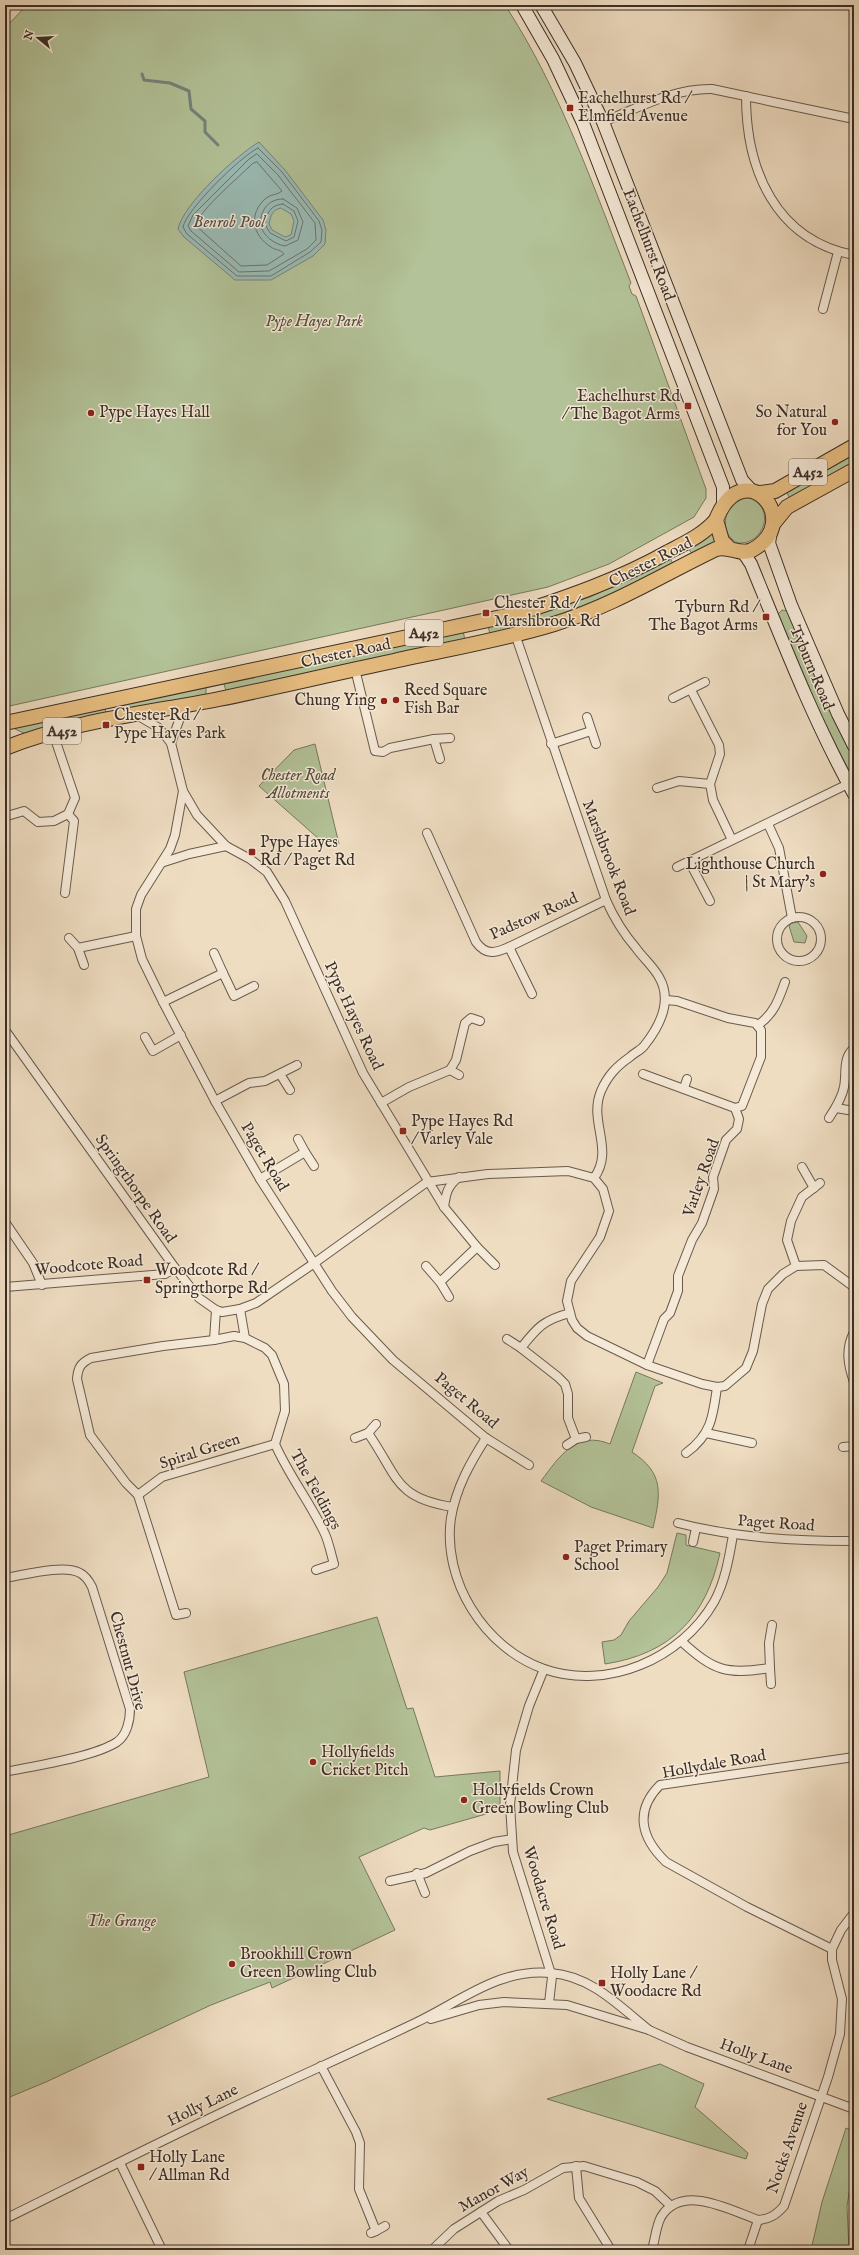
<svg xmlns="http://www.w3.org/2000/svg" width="859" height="2255" font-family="'IM FELL English',serif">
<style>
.green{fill:#b3c298;stroke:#77785f}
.water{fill:#9abbb5;stroke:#74837c;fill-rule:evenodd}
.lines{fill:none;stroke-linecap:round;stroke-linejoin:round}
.shore{stroke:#6a746e;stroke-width:1}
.stream{stroke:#74837c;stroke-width:3}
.minor-casing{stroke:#685a4d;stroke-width:10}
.secondary-casing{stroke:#3b2e26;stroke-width:14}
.trunk-casing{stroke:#3b2e26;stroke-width:16}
.minor{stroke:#f5e9d7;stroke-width:8}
.secondary{stroke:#f5e9d7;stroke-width:12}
.trunk{stroke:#e8be81;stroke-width:14}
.poi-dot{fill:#8f2418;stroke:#f5e9d7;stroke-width:1.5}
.labels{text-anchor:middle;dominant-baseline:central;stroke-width:3;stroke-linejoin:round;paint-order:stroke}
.shield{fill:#f5e9d7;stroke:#73665b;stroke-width:1}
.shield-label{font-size:15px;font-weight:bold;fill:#3b2e26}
.poi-label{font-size:16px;fill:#3b2e26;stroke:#f5e9d7;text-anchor:start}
.street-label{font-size:16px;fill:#3b2e26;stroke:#f5e9d7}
.park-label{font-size:16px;font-style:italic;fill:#534c3d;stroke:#f5e9d7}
.water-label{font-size:17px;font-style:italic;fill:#53514a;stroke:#f5e9d7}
</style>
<rect width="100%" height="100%" fill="#efddc2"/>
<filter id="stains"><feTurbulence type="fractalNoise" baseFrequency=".005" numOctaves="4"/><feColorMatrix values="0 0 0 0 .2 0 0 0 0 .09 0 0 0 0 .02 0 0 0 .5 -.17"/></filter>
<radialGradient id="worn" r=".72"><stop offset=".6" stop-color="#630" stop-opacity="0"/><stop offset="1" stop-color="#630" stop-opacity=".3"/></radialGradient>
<!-- green -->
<g class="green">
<path d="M27,5H505C561,91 594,188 631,283L629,286L632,294L636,296L706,489V498L694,517L609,564L548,587L5,707V28Z"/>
<path d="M854,451V461L790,499L786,491Z"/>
<path d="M745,497C777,503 766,545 738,543C722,536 722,514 734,503C737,501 742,499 745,497Z"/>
<path d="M712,531L719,543L693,555L687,547Z"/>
<path d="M670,558L674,566L600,602L550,619L490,634L488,626L553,609L590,597Z"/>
<path d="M782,610L788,611L854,754V781L817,707L777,615Z"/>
<path d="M463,631L465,640L226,691L223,681Z"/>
<path d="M203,685L206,688V694L179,702L124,712L122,703Z"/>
<path d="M105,707L106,714L26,734L15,729V726Z"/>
<path d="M315,744L339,844L328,847L259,786L294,750Z"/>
<path d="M798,922L807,936L805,943L794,942L789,926L792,923Z"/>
<path d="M636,1372L663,1383L655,1386L632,1452C664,1473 661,1493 653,1528L591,1507L541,1481C559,1457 576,1430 610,1444Z"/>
<path d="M677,1533L686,1535V1545L720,1553C706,1618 670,1654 605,1664L602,1642L614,1640L621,1635L629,1621L658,1587L667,1573Z"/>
<path d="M377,1617L407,1709L413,1708L435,1777L500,1771V1810L430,1830L424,1828L359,1857L395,1930L272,1988L270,1982L211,2005L46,2082L5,2099V1836L209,1777L184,1672Z"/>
<path d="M660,2064L704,2084L695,2107L748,2153L746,2159L547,2099Z"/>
<path d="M846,2128L854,2131V2162L847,2206L849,2250H811L822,2202Z"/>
</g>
<!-- water -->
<path class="water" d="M259,142L285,170L323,220L326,230L325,244L313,256L271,280H235L184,237L178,229C183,204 237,155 259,142ZM281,208L291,214L294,221L291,235L285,237L272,230L269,224C271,215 272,210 281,208Z"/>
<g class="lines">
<!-- shore -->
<g class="shore">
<path d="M258,148L282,172L319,221L322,230L321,242L310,252L271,276H237L187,234L183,227C186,210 241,156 258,148Z"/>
<path d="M257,154L278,175L315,223L316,240L307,249L269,271L239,272L191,231L188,226L193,215L248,160Z"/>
<path d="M257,162L282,191C278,195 271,194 266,198C248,214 252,235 271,247C275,250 282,250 284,254L267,265L241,266L195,225C204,206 236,180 252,164Z"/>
<path d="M283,199L297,208L303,222L298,240L285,246C274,244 263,236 260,224C261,210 268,199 283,199Z"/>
<path d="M283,204L294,211L298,221L294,237L286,241L270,233L265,224C267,213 270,205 283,204Z"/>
</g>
<!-- stream -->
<path class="stream" d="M142,74L144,80L170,83L189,91L191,109L205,121V132L218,145"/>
<defs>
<g id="minor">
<path d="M746,96C746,169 775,240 854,255"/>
<path d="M603,122C638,108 674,88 712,89L854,119"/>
<path d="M823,309L838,252"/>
<path d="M515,634L606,900C614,918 623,933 636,948C643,958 653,966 659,977C673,1001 660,1026 644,1046C641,1050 634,1053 630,1057C617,1066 608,1075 601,1091C588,1122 615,1149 594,1178"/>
<path d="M355,669L375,751L383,752L390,748L434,739L440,759"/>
<path d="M691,690L719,745L720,754L710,784"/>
<path d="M673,698L705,682"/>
<path d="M135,714L159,728L171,743L183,791L197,815L226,846L250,859L267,872L285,901L363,1073L444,1207L477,1247L495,1265"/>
<path d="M587,717L596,744"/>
<path d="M53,733L75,798L68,814L74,821L65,893"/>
<path d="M434,739L450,738"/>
<path d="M171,743L181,715L187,705"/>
<path d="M551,744L591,731"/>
<path d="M657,788L679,781L710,784L713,800L732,840"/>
<path d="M183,791L175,835L170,849L141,895L136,909V936L142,959L163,1002L215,1101L260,1179L332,1291L352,1317L393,1360L486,1438L529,1465"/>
<path d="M7,816L24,811L38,822L54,821L68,814"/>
<path d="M768,824L779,848L792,918"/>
<path d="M427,833L476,942C486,956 496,953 509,947L606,900"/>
<path d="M689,861L710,901"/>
<path d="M164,862L189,854L226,846"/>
<path d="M677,867L848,784"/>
<circle cx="799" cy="939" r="22"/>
<path d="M69,938L78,948"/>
<path d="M509,947L532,994"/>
<path d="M84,965L78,948L136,936"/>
<path d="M223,973L234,996L254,986"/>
<path d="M666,1000L677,1001L728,1018L755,1023L761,1030V1057L742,1106L735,1108"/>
<path d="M163,1002L223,973L214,953"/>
<path d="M758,1025C774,1014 779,999 785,982"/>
<path d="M5,1030L175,1268L199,1298L216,1310L222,1312L240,1309L256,1303L313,1264L427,1182L488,1174L568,1171L594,1178L603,1189L609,1211L600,1237L571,1281L567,1301L572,1320L577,1328L587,1336L647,1365L702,1384L717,1387L725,1386L746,1368L753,1351L762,1304L768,1289L783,1274L796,1266L824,1265L854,1287"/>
<path d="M145,1037L153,1051L181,1035"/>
<path d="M450,1070L459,1075"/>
<path d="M280,1074L290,1090"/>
<path d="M643,1074L735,1108"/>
<path d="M684,1088L687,1079"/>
<path d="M215,1101L249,1083L265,1081L297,1065"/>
<path d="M381,1103L409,1087L450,1070L456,1060L465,1023L471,1018L480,1021"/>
<path d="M836,1108L854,1111"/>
<path d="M829,1118C835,1109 842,1098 844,1087C847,1072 842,1059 854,1048"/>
<path d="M305,1152L314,1166"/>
<path d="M802,1167L814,1188"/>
<path d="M260,1179L305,1152L298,1139"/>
<path d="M444,1207C446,1194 447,1186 459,1177"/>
<path d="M5,1222L33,1263L42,1285"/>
<path d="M426,1266L440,1282"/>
<path d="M796,1266L787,1240L791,1221L802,1197L820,1183"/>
<path d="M5,1287L165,1274L175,1268"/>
<path d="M449,1297L440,1282L477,1247"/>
<path d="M240,1309L245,1338L265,1348L272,1355L284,1384L285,1411L275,1444C289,1476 310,1502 325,1534C329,1543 331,1554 334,1564L316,1570"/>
<path d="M854,1332C845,1349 848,1365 854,1382"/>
<path d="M507,1339L521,1348"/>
<path d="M214,1340L234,1336L245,1338"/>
<path d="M647,1365L664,1319L670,1313L678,1291V1276L692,1240L702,1223L714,1189L713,1177L726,1140L737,1129L739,1119L735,1108"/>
<path d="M376,1424L368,1433C398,1476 394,1498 453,1507"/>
<path d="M706,1433L752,1443"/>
<path d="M355,1438L368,1433"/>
<path d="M486,1438C470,1463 456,1488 451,1518C442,1580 484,1648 544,1669C607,1691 681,1659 714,1602C725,1582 729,1558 733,1535"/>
<path d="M576,1439L586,1437"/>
<path d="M567,1445L576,1439L568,1418V1394L565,1384L558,1377L521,1348C537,1328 543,1320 570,1313"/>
<path d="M843,1447L854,1446"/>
<path d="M686,1453C711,1435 713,1417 717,1387"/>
<path d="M138,1495L162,1477L275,1444"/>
<path d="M678,1523C736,1538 795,1541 854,1541"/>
<path d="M693,1542L696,1528"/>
<path d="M5,1578C24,1575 64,1564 80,1573C86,1576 89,1581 92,1587L130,1709C130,1720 127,1735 117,1742C94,1757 34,1766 5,1772"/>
<path d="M186,1613L176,1615L138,1495L126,1483L90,1435L77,1379C78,1367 81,1363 91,1358L163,1346L214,1340L216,1310"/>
<path d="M681,1641C714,1671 726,1675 770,1668L769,1643L772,1625"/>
<path d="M770,1668L771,1684"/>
<path d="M544,1669L529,1706L516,1750L510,1805L513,1852L552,1977L549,2003"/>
<path d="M854,1757L660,1785C634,1811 641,1838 666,1862L747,1907L832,1949L841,1930L854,1913"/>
<path d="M417,1873L425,1893"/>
<path d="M390,1881L426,1873L470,1851L494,1842L512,1839"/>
<path d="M431,2019L479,2005L504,2002L567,2005L649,2030L687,2047L854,2109"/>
<path d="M321,2066L356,2132L360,2143L359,2189L376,2231L371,2233"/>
<path d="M120,2163L162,2250"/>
<path d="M576,2166L579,2198L611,2250"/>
<path d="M481,2212L509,2250"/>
<path d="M5,2219C78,2183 151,2146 225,2111C288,2081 352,2053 415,2023C460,2002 498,1968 551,1973C591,1976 619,2006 649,2030"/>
<path d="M376,2231L385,2226"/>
<path d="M432,2250L454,2229L498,2201L524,2190L563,2168L584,2166L637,2182L655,2191L671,2206"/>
<path d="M652,2250C655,2240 656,2226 661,2217C682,2183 730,2210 758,2220C770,2219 776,2215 784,2206L828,2077L840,2034L842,1999L832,1960V1949"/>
<path d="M748,2250L758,2220"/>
</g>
<g id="secondary">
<path d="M522,5L553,59L583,123L723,487V504"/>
<path d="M541,5L575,63L603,122L742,480L752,491"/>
<path d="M771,531L769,543L791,605L838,714L854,746"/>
<path d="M743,552L751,564C783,642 813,720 854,794"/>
</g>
<g id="trunk">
<path d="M760,493L775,491L854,446"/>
<path d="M773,524L787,507L854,470"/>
<path d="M5,723L516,614C569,597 620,579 668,552C685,543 703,535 716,520"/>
<path d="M5,748C73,721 148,713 219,699C278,687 336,673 394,661C447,649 502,640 554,624C612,606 662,575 716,549C729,545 740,556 752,550C806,521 743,451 716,520L722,541L729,548"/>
</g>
</defs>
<!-- minor casing -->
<use href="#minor" class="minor-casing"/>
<!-- secondary casing -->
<use href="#secondary" class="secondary-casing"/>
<!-- trunk casing -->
<use href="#trunk" class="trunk-casing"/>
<!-- minor -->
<use href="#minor" class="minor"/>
<!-- secondary -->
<use href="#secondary" class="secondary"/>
<!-- trunk -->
<use href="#trunk" class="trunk"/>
</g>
<!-- markers -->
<g class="poi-dot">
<rect x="566" y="104" width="8" height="8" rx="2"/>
<rect x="684" y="402" width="8" height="8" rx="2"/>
<circle cx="91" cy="413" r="4"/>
<circle cx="835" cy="422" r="4"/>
<rect x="482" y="609" width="8" height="8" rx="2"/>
<rect x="762" y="613" width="8" height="8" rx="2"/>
<circle cx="396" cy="700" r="4"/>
<circle cx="384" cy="701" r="4"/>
<rect x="102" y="721" width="8" height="8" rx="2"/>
<rect x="248" y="848" width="8" height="8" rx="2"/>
<circle cx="823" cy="874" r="4"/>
<rect x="399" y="1127" width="8" height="8" rx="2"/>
<rect x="143" y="1276" width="8" height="8" rx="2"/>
<circle cx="566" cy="1557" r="4"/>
<circle cx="313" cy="1762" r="4"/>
<circle cx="464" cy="1800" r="4"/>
<circle cx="232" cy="1964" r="4"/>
<rect x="598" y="1979" width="8" height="8" rx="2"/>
<rect x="137" y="2163" width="8" height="8" rx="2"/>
</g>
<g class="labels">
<!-- shield labels -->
<g class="shield">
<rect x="789" y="459" width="38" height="26" rx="3"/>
<rect x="405" y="620" width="38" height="26" rx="3"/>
<rect x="43" y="718" width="38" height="26" rx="3"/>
</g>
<g class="shield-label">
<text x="808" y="472">A452</text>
<text x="424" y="633">A452</text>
<text x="62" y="731">A452</text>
</g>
<!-- poi labels -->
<g class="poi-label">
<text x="578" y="99">Eachelhurst Rd /<tspan x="578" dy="18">Elmfield Avenue</tspan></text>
<text x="680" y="397" text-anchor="end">Eachelhurst Rd<tspan x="680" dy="18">/ The Bagot Arms</tspan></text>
<text x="99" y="413">Pype Hayes Hall</text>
<text x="827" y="413" text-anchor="end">So Natural<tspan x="827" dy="18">for You</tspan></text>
<text x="494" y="604">Chester Rd /<tspan x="494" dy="18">Marshbrook Rd</tspan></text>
<text x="758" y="608" text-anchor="end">Tyburn Rd /<tspan x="758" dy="18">The Bagot Arms</tspan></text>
<text x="404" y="691">Reed Square<tspan x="404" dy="18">Fish Bar</tspan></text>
<text x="376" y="701" text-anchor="end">Chung Ying</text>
<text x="114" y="716">Chester Rd /<tspan x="114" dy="18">Pype Hayes Park</tspan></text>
<text x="260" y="843">Pype Hayes<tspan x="260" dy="18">Rd / Paget Rd</tspan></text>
<text x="815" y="865" text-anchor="end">Lighthouse Church<tspan x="815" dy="18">| St Mary's</tspan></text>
<text x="411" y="1122">Pype Hayes Rd<tspan x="411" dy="18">/ Varley Vale</tspan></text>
<text x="155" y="1271">Woodcote Rd /<tspan x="155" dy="18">Springthorpe Rd</tspan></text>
<text x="574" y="1548">Paget Primary<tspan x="574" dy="18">School</tspan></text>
<text x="321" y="1753">Hollyfields<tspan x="321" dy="18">Cricket Pitch</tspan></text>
<text x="472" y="1791">Hollyfields Crown<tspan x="472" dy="18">Green Bowling Club</tspan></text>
<text x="240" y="1955">Brookhill Crown<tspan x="240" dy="18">Green Bowling Club</tspan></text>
<text x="610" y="1974">Holly Lane /<tspan x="610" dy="18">Woodacre Rd</tspan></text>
<text x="149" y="2158">Holly Lane<tspan x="149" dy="18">/ Allman Rd</tspan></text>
</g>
<!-- street labels -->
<g class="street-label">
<text transform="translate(648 245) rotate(69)">Eachelhurst Road</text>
<text transform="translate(651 563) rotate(-27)">Chester Road</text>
<text transform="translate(346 654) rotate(-12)">Chester Road</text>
<text transform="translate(811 668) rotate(67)">Tyburn Road</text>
<text transform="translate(608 858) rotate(69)">Marshbrook Road</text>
<text transform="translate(534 917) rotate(-24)">Padstow Road</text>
<text transform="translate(353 1016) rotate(65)">Pype Hayes Road</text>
<text transform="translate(264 1157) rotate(59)">Paget Road</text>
<text transform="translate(702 1178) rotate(-71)">Varley Road</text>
<text transform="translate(135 1189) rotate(55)">Springthorpe Road</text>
<text transform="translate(89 1266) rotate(-5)">Woodcote Road</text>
<text transform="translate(466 1401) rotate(40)">Paget Road</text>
<text transform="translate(200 1452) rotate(-18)">Spiral Green</text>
<text transform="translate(315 1490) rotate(61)">The Feldings</text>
<text transform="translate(776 1524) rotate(4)">Paget Road</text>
<text transform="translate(127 1661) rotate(75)">Chestnut Drive</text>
<text transform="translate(714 1765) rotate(-10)">Hollydale Road</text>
<text transform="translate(543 1898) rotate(73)">Woodacre Road</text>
<text transform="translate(756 2057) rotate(20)">Holly Lane</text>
<text transform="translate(203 2106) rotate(-26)">Holly Lane</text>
<text transform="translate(788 2148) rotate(-71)">Nocks Avenue</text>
<text transform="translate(494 2190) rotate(-29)">Manor Way</text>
</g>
<!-- park labels -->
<g class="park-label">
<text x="314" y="322">Pype Hayes Park</text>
<text x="298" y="776">Chester Road<tspan x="298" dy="18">Allotments</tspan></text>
<text x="121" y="1922">The Grange</text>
</g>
<!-- water labels -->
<g class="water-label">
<text x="229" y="222">Benrob Pool</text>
</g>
</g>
<!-- margin -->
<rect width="859" height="2255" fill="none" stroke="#efddc2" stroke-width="20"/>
<rect x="6" y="6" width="847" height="2243" fill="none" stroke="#3b2e26" stroke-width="2"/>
<rect x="10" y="10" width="839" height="2235" fill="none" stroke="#3b2e26"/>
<!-- north arrow -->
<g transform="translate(38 38) rotate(288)" stroke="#f5e9d7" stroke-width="3" paint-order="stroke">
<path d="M0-3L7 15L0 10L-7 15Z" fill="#3b2e26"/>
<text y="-6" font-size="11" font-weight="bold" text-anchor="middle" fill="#3b2e26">N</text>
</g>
<rect width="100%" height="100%" filter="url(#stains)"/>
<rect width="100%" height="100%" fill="url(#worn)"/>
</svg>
